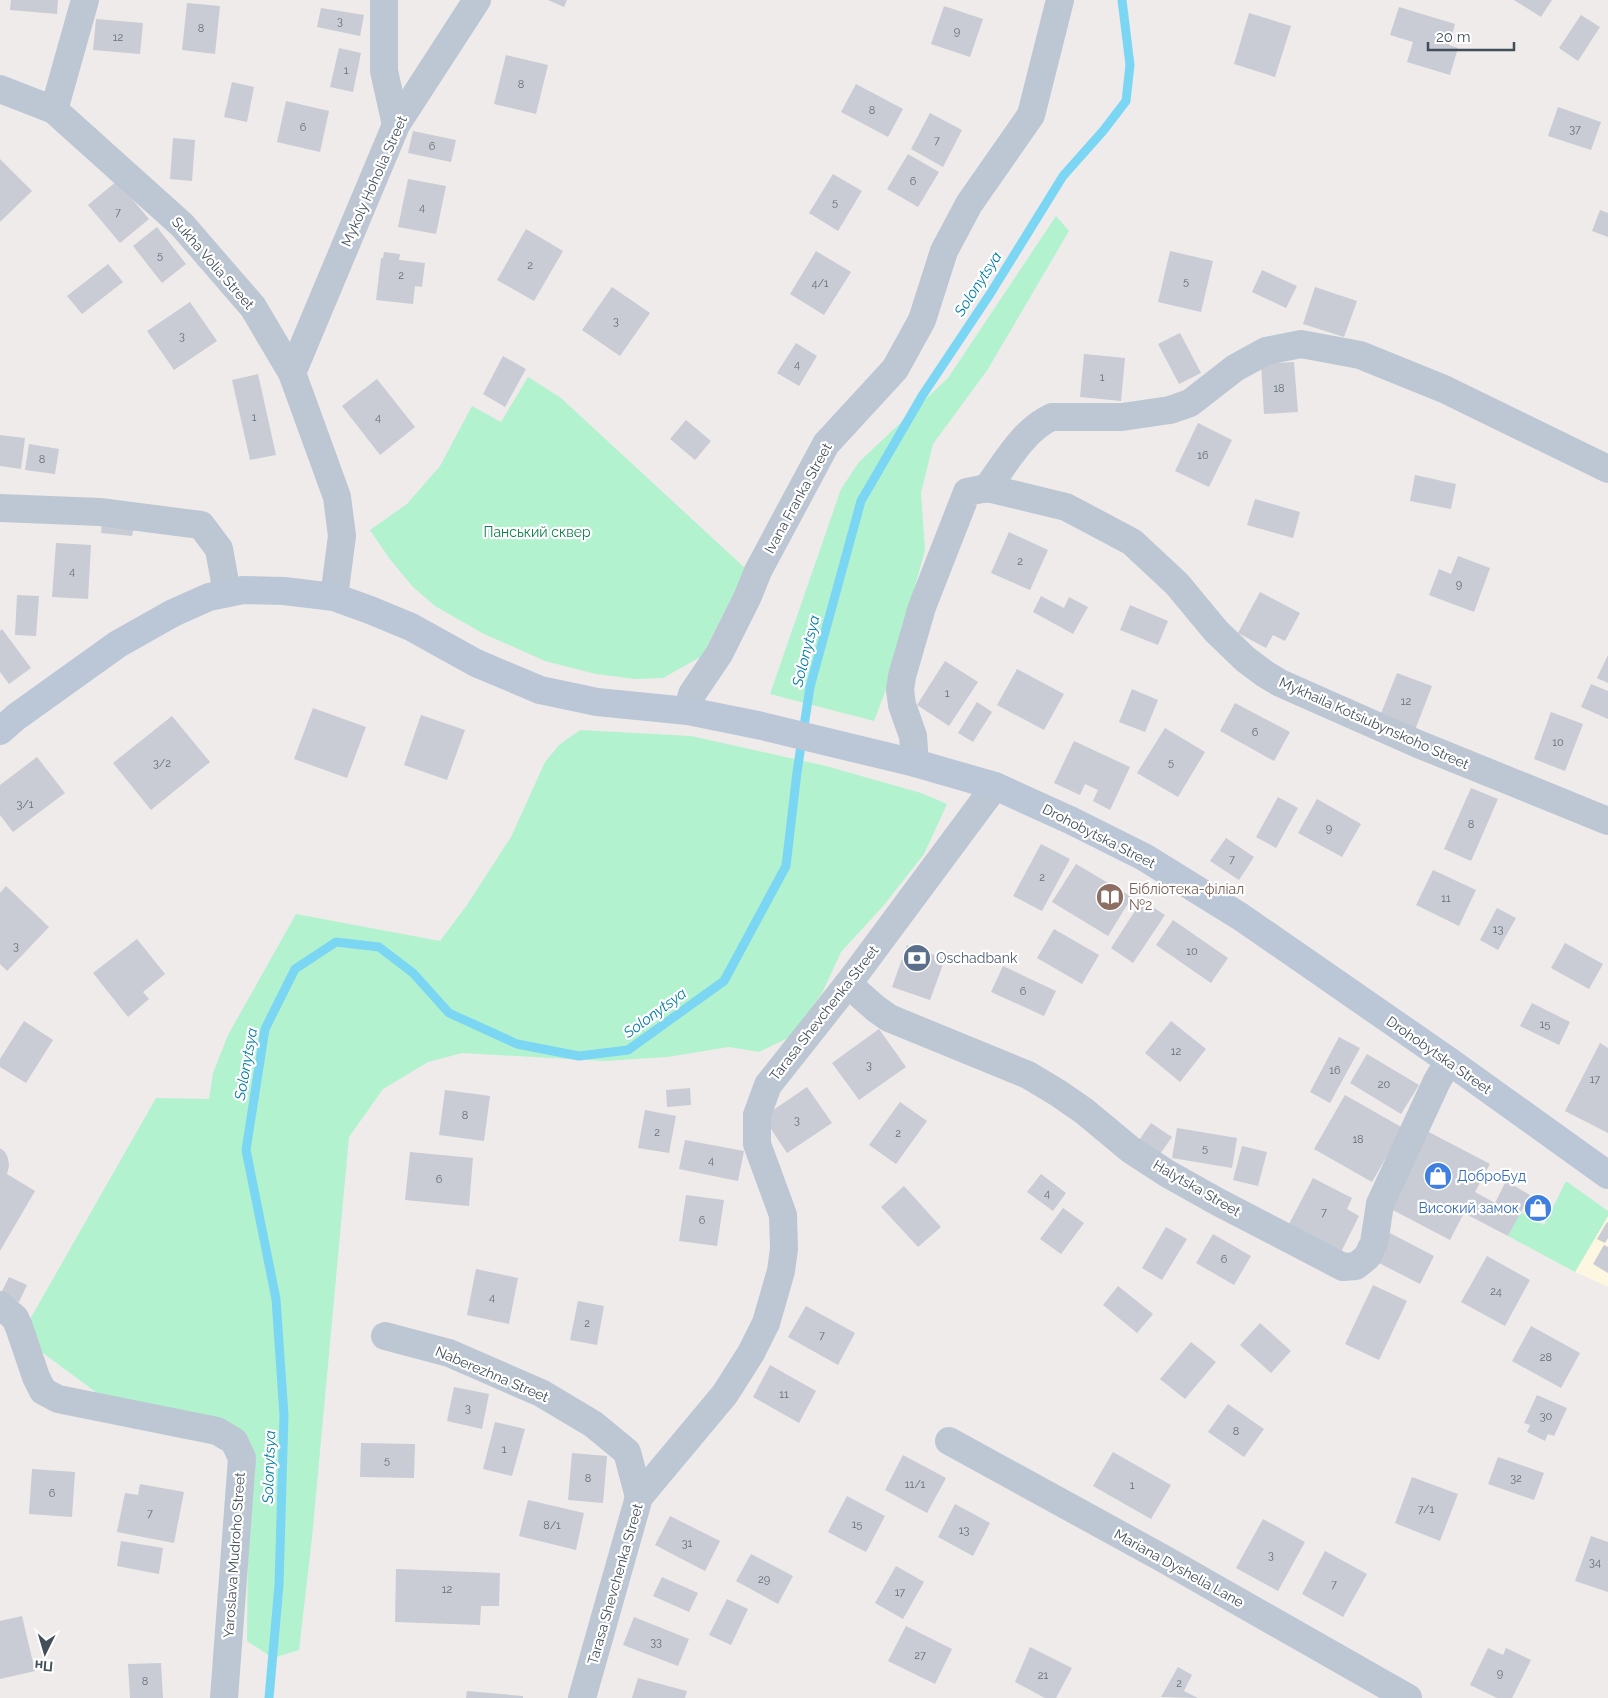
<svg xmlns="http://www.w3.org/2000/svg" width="1608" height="1698" font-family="Raleway,sans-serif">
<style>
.commercial{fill:#fdf6e0}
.green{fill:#b3f2ce}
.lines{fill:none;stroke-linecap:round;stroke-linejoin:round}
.stream{stroke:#7bd6f4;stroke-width:9}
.building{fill:#c9ccd4}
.street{stroke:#bcc7d3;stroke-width:28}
.secondary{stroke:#bbc7d7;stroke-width:28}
.labels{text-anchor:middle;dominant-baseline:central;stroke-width:4.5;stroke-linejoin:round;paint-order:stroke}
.number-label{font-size:11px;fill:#646e78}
.street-label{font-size:14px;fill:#424e5a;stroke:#fff}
.park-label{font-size:14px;fill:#0d804b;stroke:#fff}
.education-label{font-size:14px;fill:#785e54;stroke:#fff;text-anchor:start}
.service-label{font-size:14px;fill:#4e5e75;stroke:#fff;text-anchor:start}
.shop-label{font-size:14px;fill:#366cbe;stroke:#fff;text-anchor:start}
.water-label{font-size:15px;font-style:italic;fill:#017da7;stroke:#fff}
</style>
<rect width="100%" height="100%" fill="#eeebea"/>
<!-- commercial -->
<path class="commercial" d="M1608,1216V1287L1575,1272Z"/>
<!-- green -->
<g class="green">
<path d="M1056,216L1069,231L988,369L933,444L921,493L925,550L888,684L874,721L770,694L841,489L859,462L948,378Z"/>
<path d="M528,377L561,398L746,569L702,656L663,678L635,679L596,674L545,661L484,634L435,606L413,587L389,558L370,530L407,504L440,466L472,406L501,422Z"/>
<path d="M580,730L691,736L826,766L921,793L947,804L924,854L884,905L841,952L822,993L790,1037L759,1052L729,1047L667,1057L605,1061L462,1053L428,1062L383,1089L349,1137L312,1538L299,1650L273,1658L247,1641L249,1445L101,1396L39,1350L29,1321L156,1098L209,1099L213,1073L228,1035L296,914L440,941L467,905L511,837L545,762L559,745Z"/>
<path d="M1566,1181L1608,1211V1216L1575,1272L1508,1236L1520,1212L1544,1225Z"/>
</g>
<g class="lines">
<!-- stream -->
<path class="stream" d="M269,1698L279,1585L284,1415L276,1299L246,1150L265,1029L295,969L336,942L379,947L413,973L449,1013L517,1044L579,1056L628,1050L724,981L786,866L797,772L810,687L861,501L922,396L990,294L1063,176L1103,131L1126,101L1130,65L1122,0"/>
</g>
<!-- building -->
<g class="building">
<path d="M11,0H58L57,14L10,10Z"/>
<path d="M548,0H567L564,7Z"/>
<path d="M1514,0H1552L1541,17Z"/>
<path d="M187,3L220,6L215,54L182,50Z"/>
<path d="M944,6L983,19L970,57L931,44Z"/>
<path d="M1399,7L1455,24L1449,45L1458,48L1450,75L1407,62L1413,42L1390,35Z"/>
<path d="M321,8L364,15L360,36L317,27Z"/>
<path d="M1249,13L1291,26L1275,77L1234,64Z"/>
<path d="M1581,15L1600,27L1578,61L1559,48Z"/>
<path d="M96,19L143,23L140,54L93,50Z"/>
<path d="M339,48L361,53L353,92L330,87Z"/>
<path d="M506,55L548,65L536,114L494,104Z"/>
<path d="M232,82L254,87L247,122L224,117Z"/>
<path d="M856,84L903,109L888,137L841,112Z"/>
<path d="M286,101L329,111L320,152L277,142Z"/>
<path d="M1558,107L1601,122L1591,150L1548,136Z"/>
<path d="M930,113L962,130L943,167L911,149Z"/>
<path d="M413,131L456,140L451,162L408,153Z"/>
<path d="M173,138L195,140L192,181L170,179Z"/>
<path d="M908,154L939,172L918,207L887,189Z"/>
<path d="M0,159L32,191L0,222Z"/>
<path d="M833,174L862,191L838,231L809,213Z"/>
<path d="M408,179L446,186L436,234L398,227Z"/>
<path d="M117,181L149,219L120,243L88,205Z"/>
<path d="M1600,210L1608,213V237L1592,231Z"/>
<path d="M157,227L186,264L162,283L133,246Z"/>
<path d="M526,229L563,251L534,301L497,280Z"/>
<path d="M816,251L851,272L824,315L790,294Z"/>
<path d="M1170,251L1213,261L1201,312L1158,302Z"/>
<path d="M384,252L400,254L399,260L425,263L422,287L415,286L413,304L376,300L381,258H383Z"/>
<path d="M108,264L123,282L82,314L67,296Z"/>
<path d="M1262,270L1297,286L1286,308L1252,292Z"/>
<path d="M612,287L650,313L620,356L582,330Z"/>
<path d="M1315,287L1357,301L1344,337L1303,324Z"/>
<path d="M190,302L217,341L174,370L147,331Z"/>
<path d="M1180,333L1201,373L1179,384L1158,344Z"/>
<path d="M796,343L817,356L799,386L777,373Z"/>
<path d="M1084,354L1125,358L1121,401L1080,397Z"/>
<path d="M503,356L526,369L505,407L483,394Z"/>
<path d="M1294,362L1298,412L1264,414L1261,364Z"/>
<path d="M258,374L276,455L250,460L232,380Z"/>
<path d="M377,379L415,427L380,455L342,406Z"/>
<path d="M686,420L711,441L695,460L670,439Z"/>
<path d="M1198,423L1232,440L1209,487L1175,471Z"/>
<path d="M0,435L25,438L21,469L0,466Z"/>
<path d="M29,444L59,449L55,474L25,470Z"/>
<path d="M1415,475L1456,484L1451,509L1410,501Z"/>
<path d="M1255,499L1300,512L1293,538L1247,525Z"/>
<path d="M102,521L134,525L132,536L101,533Z"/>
<path d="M1009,532L1048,550L1030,590L991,573Z"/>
<path d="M56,543L91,545L88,599L52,597Z"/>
<path d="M1458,556L1490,568L1474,612L1429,595L1439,569L1451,574Z"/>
<path d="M1260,592L1300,613L1285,641L1273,635L1266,648L1238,633Z"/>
<path d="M17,595L39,596L36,636L15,635Z"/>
<path d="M1041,596L1064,608L1069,597L1088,607L1073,634L1033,612Z"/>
<path d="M1130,605L1168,621L1158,645L1120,630Z"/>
<path d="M2,629L31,668L9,684L0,672V631Z"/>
<path d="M1608,655V683L1597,678Z"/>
<path d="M945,661L978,682L949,726L917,705Z"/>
<path d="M1017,669L1064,694L1044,730L997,705Z"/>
<path d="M1397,673L1432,686L1415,730L1380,716Z"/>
<path d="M1591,684L1608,691V719L1581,707Z"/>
<path d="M1132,689L1158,700L1145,732L1119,722Z"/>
<path d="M977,702L992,712L973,742L958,733Z"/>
<path d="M1235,703L1290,732L1274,761L1220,731Z"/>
<path d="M313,708L366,727L347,778L294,759Z"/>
<path d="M1551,712L1583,724L1565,771L1534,759Z"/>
<path d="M421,715L465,730L447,780L404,765Z"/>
<path d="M172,716L210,762L151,810L113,763Z"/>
<path d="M1165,728L1205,752L1178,797L1137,773Z"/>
<path d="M1074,741L1130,767L1110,810L1093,801L1098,790L1085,784L1080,795L1054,783Z"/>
<path d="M37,757L65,793L13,832L0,815V785Z"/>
<path d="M1471,788L1498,799L1471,861L1444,849Z"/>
<path d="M1278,797L1298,808L1276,848L1256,837Z"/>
<path d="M1317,799L1361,824L1342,857L1298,833Z"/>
<path d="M1226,838L1254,857L1239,880L1210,861Z"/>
<path d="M1041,844L1070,859L1042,911L1013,896Z"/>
<path d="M1076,864L1132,897L1108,936L1052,902Z"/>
<path d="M1433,870L1476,890L1459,926L1416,905Z"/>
<path d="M6,886L49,927L7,971L0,964V893Z"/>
<path d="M1142,900L1165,915L1133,963L1111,948Z"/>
<path d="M1497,908L1516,918L1498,950L1480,940Z"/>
<path d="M1173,920L1228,958L1211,983L1156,945Z"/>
<path d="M1054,929L1099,955L1082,984L1037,958Z"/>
<path d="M137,939L165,974L143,992L149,999L128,1017L93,973Z"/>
<path d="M1565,943L1603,964L1589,989L1551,968Z"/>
<path d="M907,945L945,959L930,1000L892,987Z"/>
<path d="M1003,966L1056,991L1044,1016L991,992Z"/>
<path d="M1532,1003L1570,1022L1559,1045L1520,1026Z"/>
<path d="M24,1021L53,1040L26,1083L0,1067V1059Z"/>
<path d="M1171,1021L1206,1049L1180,1082L1145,1053Z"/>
<path d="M879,1029L906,1067L859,1100L832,1063Z"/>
<path d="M1339,1037L1360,1048L1330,1103L1310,1092Z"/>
<path d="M1600,1043L1608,1048V1133L1565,1111Z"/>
<path d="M1367,1054L1419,1085L1401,1114L1350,1083Z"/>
<path d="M807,1087L832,1123L787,1153L763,1117Z"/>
<path d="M690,1088L691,1105L667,1107L666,1090Z"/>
<path d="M445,1090L490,1096L484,1141L439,1135Z"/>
<path d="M1345,1095L1403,1128L1372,1182L1314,1149Z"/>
<path d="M900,1102L927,1121L896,1164L869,1145Z"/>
<path d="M645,1110L676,1116L669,1153L638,1148Z"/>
<path d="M1151,1123L1172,1137L1158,1157L1137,1143Z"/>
<path d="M1177,1128L1237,1138L1232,1168L1172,1158Z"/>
<path d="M1427,1131L1490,1164L1475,1192L1495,1203L1506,1181L1530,1195L1508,1236L1464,1213L1450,1240L1387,1207Z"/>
<path d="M685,1140L744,1151L738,1181L679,1169Z"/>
<path d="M1242,1146L1267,1152L1258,1186L1233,1180Z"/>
<path d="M0,1148L5,1152L8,1158L9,1166L7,1174L35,1191L0,1251Z"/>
<path d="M410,1152L473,1158L469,1206L405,1200Z"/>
<path d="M1041,1174L1066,1193L1053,1211L1027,1192Z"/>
<path d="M1313,1178L1352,1198L1347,1209L1359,1216L1341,1252L1288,1226Z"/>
<path d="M904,1186L941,1227L918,1247L881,1207Z"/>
<path d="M686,1195L724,1200L717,1246L679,1241Z"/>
<path d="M1534,1201L1547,1207L1541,1217L1529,1210Z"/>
<path d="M1063,1208L1084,1223L1061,1254L1040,1239Z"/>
<path d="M1607,1222L1608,1223V1238L1605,1243L1597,1239Z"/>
<path d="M1166,1227L1187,1239L1162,1280L1142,1268Z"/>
<path d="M1388,1232L1434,1256L1420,1284L1373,1260Z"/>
<path d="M1213,1234L1251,1256L1234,1285L1196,1263Z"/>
<path d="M1604,1245L1608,1247V1273L1593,1264Z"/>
<path d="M1487,1256L1530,1280L1505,1326L1461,1302Z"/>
<path d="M476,1269L518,1278L509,1324L467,1315Z"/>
<path d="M9,1277L27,1285L19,1302L1,1293Z"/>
<path d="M1373,1285L1407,1301L1379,1360L1345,1344Z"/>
<path d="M1118,1286L1153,1314L1137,1333L1103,1305Z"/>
<path d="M578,1301L604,1306L597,1345L570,1340Z"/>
<path d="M806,1306L855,1333L838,1365L788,1337Z"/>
<path d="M1260,1323L1291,1351L1271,1373L1240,1345Z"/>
<path d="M1531,1326L1580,1353L1561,1388L1512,1361Z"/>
<path d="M1191,1342L1216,1362L1185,1399L1160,1379Z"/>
<path d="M770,1365L816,1391L799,1423L753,1397Z"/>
<path d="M454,1387L489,1394L482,1429L447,1421Z"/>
<path d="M1537,1395L1567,1408L1554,1436L1548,1434L1545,1441L1527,1432L1530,1425L1524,1423Z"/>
<path d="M1228,1404L1264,1429L1244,1457L1208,1432Z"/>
<path d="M495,1422L525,1429L512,1476L483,1469Z"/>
<path d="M361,1443L415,1444L414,1478L360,1477Z"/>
<path d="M1113,1452L1171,1485L1151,1519L1093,1486Z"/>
<path d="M572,1453L607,1456L603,1503L568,1500Z"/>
<path d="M903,1455L946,1478L927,1513L885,1490Z"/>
<path d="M1498,1457L1544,1473L1534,1500L1488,1484Z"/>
<path d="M32,1469L75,1472L72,1517L29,1514Z"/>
<path d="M1412,1477L1458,1494L1440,1541L1395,1523Z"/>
<path d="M140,1484L184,1492L174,1543L117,1532L125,1493L138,1495Z"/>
<path d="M847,1496L885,1516L866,1552L828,1532Z"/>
<path d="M528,1500L584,1513L576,1550L519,1536Z"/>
<path d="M955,1504L990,1523L973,1556L938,1537Z"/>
<path d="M670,1516L720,1541L705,1571L655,1545Z"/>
<path d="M1263,1519L1305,1542L1278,1591L1236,1568Z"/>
<path d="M1591,1536L1608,1542V1592L1575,1581Z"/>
<path d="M121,1541L163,1548L159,1574L117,1566Z"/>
<path d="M1325,1551L1367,1574L1343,1617L1302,1594Z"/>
<path d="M751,1554L793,1576L778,1604L736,1581Z"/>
<path d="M896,1566L924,1582L903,1619L875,1603Z"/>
<path d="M396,1569L500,1573L499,1606H481L480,1625L395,1622Z"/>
<path d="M662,1577L698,1593L689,1612L653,1596Z"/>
<path d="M727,1599L748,1609L731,1645L709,1635Z"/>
<path d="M22,1616L35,1671L0,1679V1621Z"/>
<path d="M634,1617L689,1639L678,1666L623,1645Z"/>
<path d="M906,1626L952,1649L935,1684L888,1661Z"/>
<path d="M1030,1647L1072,1668L1056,1698H1045L1015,1682Z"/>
<path d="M1488,1648L1503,1655L1506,1648L1531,1660L1512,1698H1497L1470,1685Z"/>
<path d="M161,1663L163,1698H130L128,1664Z"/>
<path d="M1178,1667L1192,1675L1184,1691L1198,1698L1161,1697Z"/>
<path d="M638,1678L687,1691L685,1698H632Z"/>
<path d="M467,1691L523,1696V1698H466Z"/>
</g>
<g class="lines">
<!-- street -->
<g class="street">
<path d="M384,0V71L396,125"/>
<path d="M0,89L54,110L182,225L253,307L292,373L337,497L342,536L334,597"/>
<path d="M54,110L85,0"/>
<path d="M292,373L396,125L477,0"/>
<path d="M987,488C1005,464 1024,429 1052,417H1122L1170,410L1190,403L1235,368L1266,351L1301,344L1360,355L1444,389L1608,469"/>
<path d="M0,508L100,512L201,525L219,549L227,593"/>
<path d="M688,711L692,694L719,654L748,596L758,571L826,444L895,369L922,320L944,251L969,204L1031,115L1060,0"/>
<path d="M915,763L913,736L902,705L900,690L902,676L922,607L967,492L987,488L1066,507L1132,542L1177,584L1216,631L1245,659L1265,674L1280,683L1418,744L1608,821"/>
<path d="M848,984L875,1008L889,1018L1028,1075L1058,1093L1084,1111L1131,1150L1168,1174L1218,1202L1343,1267L1356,1266L1367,1257L1374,1243L1380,1204L1437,1081L1449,1061"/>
<path d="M0,1305L15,1318L19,1327L36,1377L43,1391L58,1399L217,1431L234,1441L242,1458L224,1698"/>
<path d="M385,1336L449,1353L541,1393L593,1424L627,1452L639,1497"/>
<path d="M949,1441L1164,1559L1408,1698"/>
<path d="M582,1698L639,1497L725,1394L751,1353L766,1323L781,1271L784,1249L783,1215L757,1144V1115L768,1085L848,984L995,786"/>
</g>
<!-- secondary -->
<path class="secondary" d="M0,731L16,717L118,644L173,613L209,597L243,590L284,591L334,597L370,610L411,627L476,663L540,690L597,702L688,711L762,726L915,763L995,786L1070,820L1144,857L1241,917L1449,1061L1608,1175"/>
</g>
<!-- icons -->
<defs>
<symbol id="library-disc" viewBox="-11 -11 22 22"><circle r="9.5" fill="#8d6e63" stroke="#fff"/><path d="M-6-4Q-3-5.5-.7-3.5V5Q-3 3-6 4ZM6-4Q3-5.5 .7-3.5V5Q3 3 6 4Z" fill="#fff"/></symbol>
<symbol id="bank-disc" viewBox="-11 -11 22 22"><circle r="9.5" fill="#5c6f8a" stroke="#fff"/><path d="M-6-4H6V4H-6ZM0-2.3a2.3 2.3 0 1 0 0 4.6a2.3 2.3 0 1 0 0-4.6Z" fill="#fff"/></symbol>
<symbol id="shop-disc" viewBox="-11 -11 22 22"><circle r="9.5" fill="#3f7fe0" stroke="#fff"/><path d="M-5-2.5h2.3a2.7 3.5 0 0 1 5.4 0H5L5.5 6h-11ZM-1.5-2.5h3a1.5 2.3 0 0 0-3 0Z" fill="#fff"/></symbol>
</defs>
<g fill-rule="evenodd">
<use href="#library-disc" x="1094" y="881" width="32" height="32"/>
<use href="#bank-disc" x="901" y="942" width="32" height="32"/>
<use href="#shop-disc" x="1422" y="1160" width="32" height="32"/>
<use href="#shop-disc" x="1522" y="1192" width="32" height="32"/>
</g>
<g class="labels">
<!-- number labels -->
<g class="number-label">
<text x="340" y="21">3</text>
<text x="201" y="28">8</text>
<text x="957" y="31">9</text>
<text x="118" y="37">12</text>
<text x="346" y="70">1</text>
<text x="521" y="84">8</text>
<text x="872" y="110">8</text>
<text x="303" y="127">6</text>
<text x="1575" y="129">37</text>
<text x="937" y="140">7</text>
<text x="432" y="146">6</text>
<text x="913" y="181">6</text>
<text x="835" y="202">5</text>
<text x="422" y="207">4</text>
<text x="118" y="212">7</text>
<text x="160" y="255">5</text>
<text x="530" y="265">2</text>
<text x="401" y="275">2</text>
<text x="1186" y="281">5</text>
<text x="820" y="283">4/1</text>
<text x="616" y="321">3</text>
<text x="182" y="336">3</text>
<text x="797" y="364">4</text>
<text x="1102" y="377">1</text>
<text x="1279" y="388">18</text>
<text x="254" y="417">1</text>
<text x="378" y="417">4</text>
<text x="1203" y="455">16</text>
<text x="42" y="459">8</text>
<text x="1020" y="561">2</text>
<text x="72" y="571">4</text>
<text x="1459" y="584">9</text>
<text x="947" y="693">1</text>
<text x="1406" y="701">12</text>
<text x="1255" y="732">6</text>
<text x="1558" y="742">10</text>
<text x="1171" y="762">5</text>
<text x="162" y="763">3/2</text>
<text x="25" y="804">3/1</text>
<text x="1471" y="824">8</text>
<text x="1329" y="828">9</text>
<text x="1232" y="859">7</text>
<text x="1042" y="877">2</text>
<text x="1446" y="898">11</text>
<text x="1498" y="929">13</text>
<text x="16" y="946">3</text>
<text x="1192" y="951">10</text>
<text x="1023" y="991">6</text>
<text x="1545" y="1024">15</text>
<text x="1176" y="1051">12</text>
<text x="869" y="1065">3</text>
<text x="1335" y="1070">16</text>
<text x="1595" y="1079">17</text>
<text x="1384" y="1084">20</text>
<text x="465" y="1115">8</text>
<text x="797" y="1120">3</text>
<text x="657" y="1132">2</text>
<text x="898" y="1133">2</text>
<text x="1358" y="1139">18</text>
<text x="1205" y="1148">5</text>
<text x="711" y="1160">4</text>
<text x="439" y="1179">6</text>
<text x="1047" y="1193">4</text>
<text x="1324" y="1212">7</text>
<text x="702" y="1220">6</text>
<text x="1224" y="1259">6</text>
<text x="1496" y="1291">24</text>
<text x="492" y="1297">4</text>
<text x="587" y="1323">2</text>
<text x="822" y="1335">7</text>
<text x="1546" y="1357">28</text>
<text x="784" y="1394">11</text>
<text x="468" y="1408">3</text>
<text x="1546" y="1416">30</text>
<text x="1236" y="1431">8</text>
<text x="504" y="1449">1</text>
<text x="387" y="1460">5</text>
<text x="588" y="1478">8</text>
<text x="1516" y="1478">32</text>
<text x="915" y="1484">11/1</text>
<text x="1132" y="1485">1</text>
<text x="52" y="1493">6</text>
<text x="1426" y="1509">7/1</text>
<text x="150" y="1513">7</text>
<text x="857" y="1524">15</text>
<text x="552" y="1525">8/1</text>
<text x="964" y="1530">13</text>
<text x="687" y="1543">31</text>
<text x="1271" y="1555">3</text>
<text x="1595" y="1562">34</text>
<text x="764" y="1579">29</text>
<text x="1334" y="1584">7</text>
<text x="447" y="1589">12</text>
<text x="900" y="1592">17</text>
<text x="656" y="1642">33</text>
<text x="920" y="1655">27</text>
<text x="1500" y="1673">9</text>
<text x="1043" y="1675">21</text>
<text x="145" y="1681">8</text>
<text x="1179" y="1683">2</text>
</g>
<!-- street labels -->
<g class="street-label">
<text transform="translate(374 181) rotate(-66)">Mykoly Hoholia Street</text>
<text transform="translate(213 263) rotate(49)">Sukha Volia Street</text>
<text transform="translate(798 498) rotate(-61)">Ivana Franka Street</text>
<text transform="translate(1374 723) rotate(24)">Mykhaila Kotsiubynskoho Street</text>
<text transform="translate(1099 836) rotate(27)">Drohobytska Street</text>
<text transform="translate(824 1013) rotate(-52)">Tarasa Shevchenka Street</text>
<text transform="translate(1439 1055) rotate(35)">Drohobytska Street</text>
<text transform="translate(1197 1188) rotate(30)">Halytska Street</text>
<text transform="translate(492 1374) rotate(23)">Naberezhna Street</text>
<text transform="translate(234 1555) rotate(-86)">Yaroslava Mudroho Street</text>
<text transform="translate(1179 1568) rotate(29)">Mariana Dyshelia Lane</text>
<text transform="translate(615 1584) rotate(-74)">Tarasa Shevchenka Street</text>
</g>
<!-- park labels -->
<g class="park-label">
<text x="537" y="532">Панський сквер</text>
</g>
<!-- education labels -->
<g class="education-label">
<text x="1129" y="889">Бібліотека-філіал<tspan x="1129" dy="16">№2</tspan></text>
</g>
<!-- service labels -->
<g class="service-label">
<text x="936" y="958">Oschadbank</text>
</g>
<!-- shop labels -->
<g class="shop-label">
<text x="1457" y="1176">ДоброБуд</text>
<text x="1519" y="1208" text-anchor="end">Високий замок</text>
</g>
<!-- water labels -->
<g class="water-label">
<text transform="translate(978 284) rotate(-57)">Solonytsya</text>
<text transform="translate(806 651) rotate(-76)">Solonytsya</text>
<text transform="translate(655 1013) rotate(-36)">Solonytsya</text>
<text transform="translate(246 1064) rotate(-80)">Solonytsya</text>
<text transform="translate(269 1467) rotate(-88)">Solonytsya</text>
</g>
</g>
<!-- north arrow -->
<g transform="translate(45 1653) rotate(185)" stroke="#ffffff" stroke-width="4" paint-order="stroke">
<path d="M0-4L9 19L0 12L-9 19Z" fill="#424e5a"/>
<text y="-8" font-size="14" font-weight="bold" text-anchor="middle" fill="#424e5a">Пн</text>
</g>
<!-- scale -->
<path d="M1428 42v8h86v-8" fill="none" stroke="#424e5a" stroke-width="2.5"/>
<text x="1436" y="42" font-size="15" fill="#424e5a" stroke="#ffffff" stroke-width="4" paint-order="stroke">20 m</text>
</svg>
